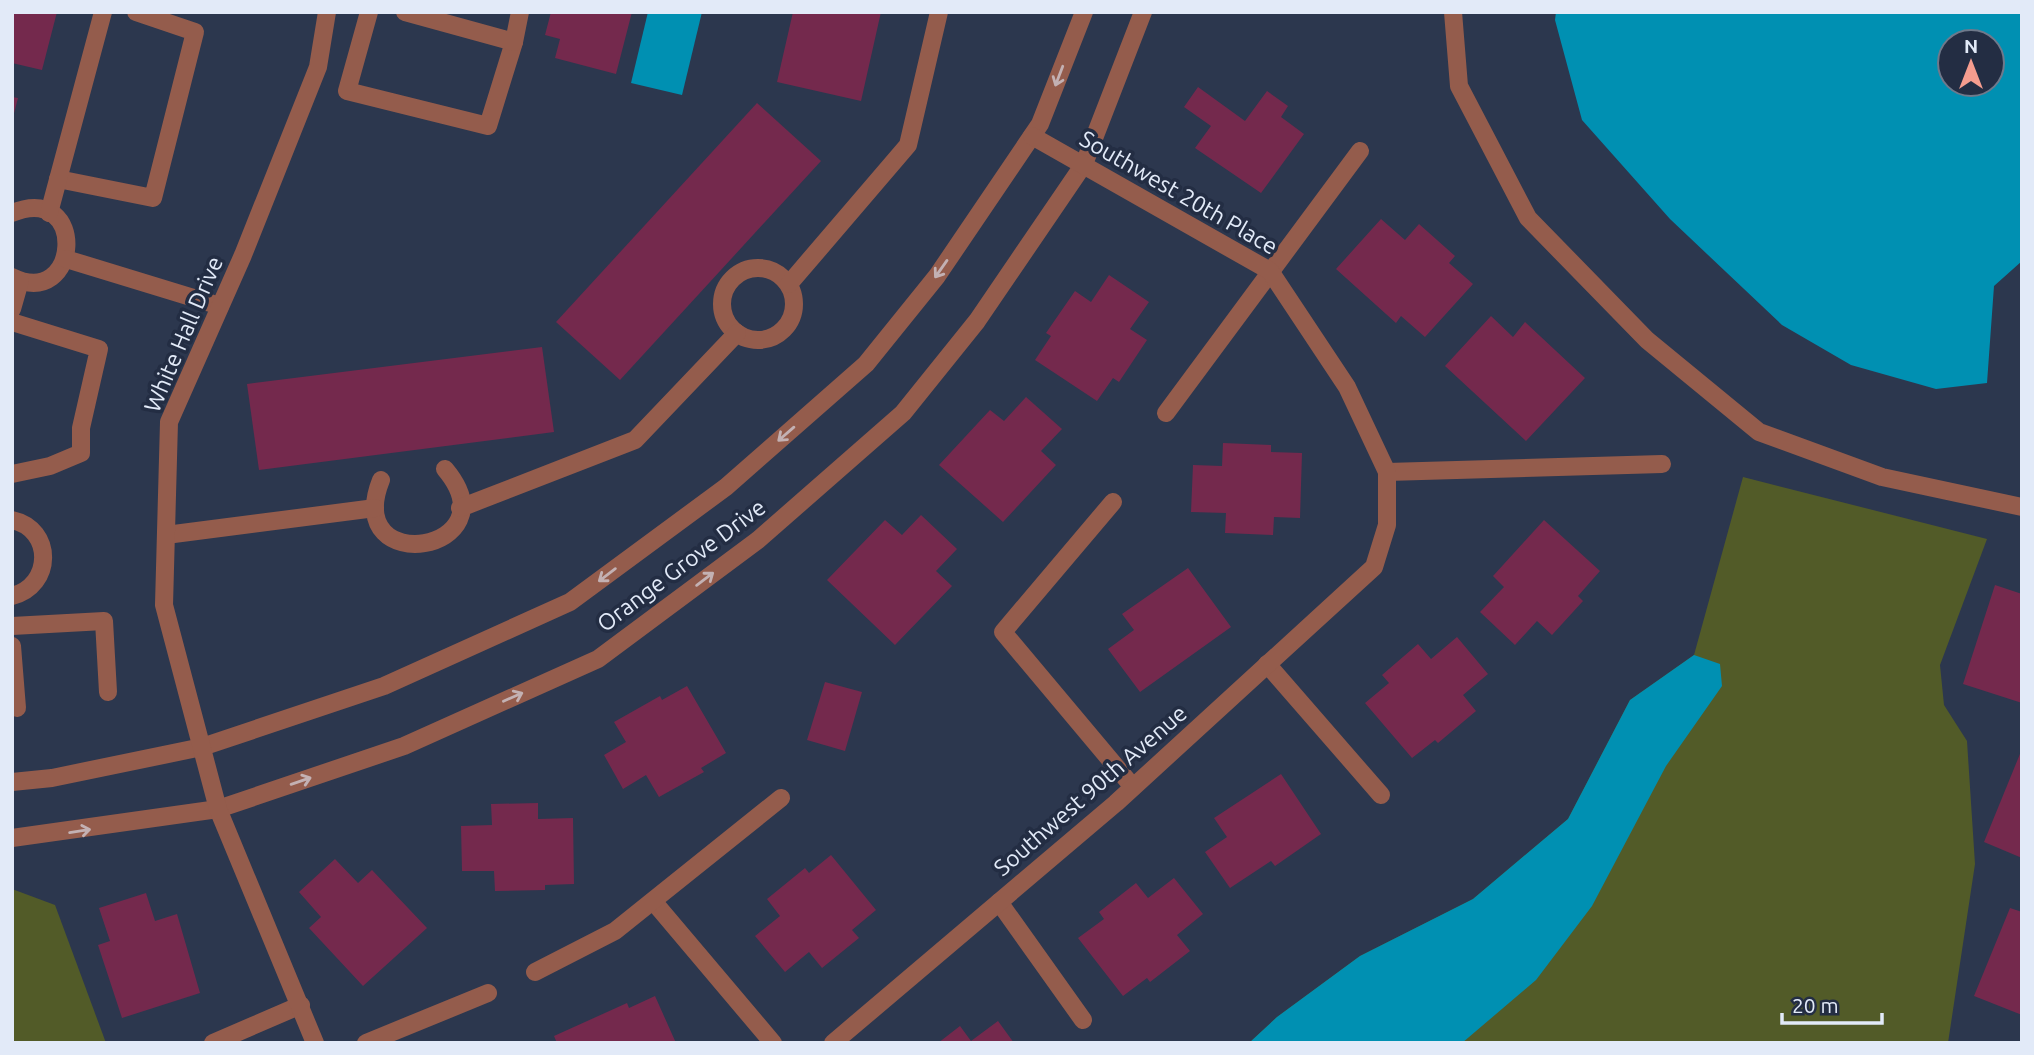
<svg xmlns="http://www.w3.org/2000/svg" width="2034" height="1055" font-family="Ubuntu,sans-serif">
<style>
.green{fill:#525b28}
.water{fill:#0090b2;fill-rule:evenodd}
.building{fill:#74294d}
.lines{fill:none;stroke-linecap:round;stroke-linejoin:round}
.lane{stroke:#945c4c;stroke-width:18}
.street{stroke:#945c4c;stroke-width:18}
.oneway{stroke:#c3b1b3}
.labels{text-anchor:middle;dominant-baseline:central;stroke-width:7;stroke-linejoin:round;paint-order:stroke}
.street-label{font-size:23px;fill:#e2eaf8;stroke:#232d43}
</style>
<rect width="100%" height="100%" fill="#2c374e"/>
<!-- green -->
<g class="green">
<path d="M1743,477L1987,539L1940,665L1944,705L1967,741L1975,864L1948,1043H1249L1277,1017L1360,956L1473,899L1568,819L1630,700L1694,655Z"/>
<path d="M12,889L55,905L106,1043H12Z"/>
</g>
<!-- water -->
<g class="water">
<path d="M648,12H702L682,95L631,83Z"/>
<path d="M1556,12H2022V261L1994,286L1987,383L1936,389L1851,365L1782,325L1670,219L1582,120L1555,20ZM1950,42H1992V84H1950Z"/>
<path d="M1694,655L1720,664L1722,686L1666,766L1592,906L1536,980L1462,1043H1249L1277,1017L1360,956L1473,899L1568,819L1630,700Z"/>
</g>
<!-- building -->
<g class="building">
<path d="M12,12H57L42,70L12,63Z"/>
<path d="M551,12H632L616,74L555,58L560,39L545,35Z"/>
<path d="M793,12H881L861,101L777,82Z"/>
<path d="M1198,87L1245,121L1267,91L1288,106L1281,117L1304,134L1261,193L1195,148L1211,126L1184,107Z"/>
<path d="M12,97L18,98L13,117H12Z"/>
<path d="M757,103L821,161L620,380L556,322Z"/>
<path d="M1381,219L1405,240L1419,224L1455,256L1449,263L1473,284L1425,337L1401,316L1396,323L1336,269Z"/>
<path d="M1109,275L1149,302L1130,329L1147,340L1119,382L1113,378L1097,401L1035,360L1051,336L1046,333L1075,291L1091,302Z"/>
<path d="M1491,316L1513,337L1525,322L1585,378L1526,441L1445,366Z"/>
<path d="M542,347L554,432L259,470L247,384Z"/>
<path d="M1026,397L1062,429L1041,451L1056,465L1003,522L939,465L990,410L1004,421Z"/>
<path d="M1223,443L1271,445V452L1302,453L1300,518L1274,517L1273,535L1225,533L1226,513L1191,512L1193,465L1222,466Z"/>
<path d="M921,515L957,549L936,571L952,586L895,645L827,580L885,520L902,535Z"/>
<path d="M1544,520L1600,571L1578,596L1583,601L1552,635L1537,621L1515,645L1480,612L1504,587L1493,576Z"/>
<path d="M1188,568L1231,627L1140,692L1108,649L1134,630L1122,614Z"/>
<path d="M1995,585L2022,594V703L1963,684Z"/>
<path d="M1457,637L1488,674L1463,695L1476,711L1438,743L1435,740L1412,758L1365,703L1389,683L1382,675L1418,644L1431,659Z"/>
<path d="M825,682L862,692L845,751L807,740Z"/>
<path d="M687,686L726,753L701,768L704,772L659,797L646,775L623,789L604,755L626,742L614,722L660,696L662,700Z"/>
<path d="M2022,749V858L1984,842Z"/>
<path d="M1281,774L1321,834L1275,866L1271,861L1230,888L1205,852L1227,837L1214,818Z"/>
<path d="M538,803V819L573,818L574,884L545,885V890L495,891L494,871H462L461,826L492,825L491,804Z"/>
<path d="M831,855L876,910L852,930L859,938L822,968L809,952L785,972L755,936L780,916L767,899L805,868L809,873Z"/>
<path d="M335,859L358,883L372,870L427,928L363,986L309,928L321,917L299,892Z"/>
<path d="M1174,878L1203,914L1177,935L1190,951L1150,982L1147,978L1123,996L1078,938L1104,919L1099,912L1136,883L1148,898Z"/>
<path d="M146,893L155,921L177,914L200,993L122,1018L98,945L110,941L99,908Z"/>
<path d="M2010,908L2022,912V1015L1974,996Z"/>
<path d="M655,996L676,1043H557L554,1036L627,1003L629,1008Z"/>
<path d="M998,1021L1014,1043H938L960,1026L971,1041Z"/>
</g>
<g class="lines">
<!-- lane -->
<g class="lane">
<path d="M369,12L347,91L488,126L514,42"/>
<path d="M405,12L514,42L520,12"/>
<path d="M58,179L153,198L195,32L136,12"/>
<path d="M12,213C89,182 80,311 12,277"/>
<path d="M49,213L103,12"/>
<path d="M66,259L220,306"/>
<circle cx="758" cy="304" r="36"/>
<path d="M789,284L908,145L939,12"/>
<path d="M12,309L20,281"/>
<path d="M12,322L99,349L81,428V453L50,466L12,474"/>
<path d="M1166,413L1360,151"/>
<path d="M1387,472L1662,464"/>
<path d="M381,480C341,580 515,552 445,469"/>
<path d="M1113,502L1003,632L1133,787"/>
<path d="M460,508L635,440L737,333"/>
<path d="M12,520C54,529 53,586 12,596"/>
<path d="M166,535L375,508"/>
<path d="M12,626L104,621L108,692"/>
<path d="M12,646L17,708"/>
<path d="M1267,664L1381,795"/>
<path d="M653,901L773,1043"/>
<path d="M999,902L1083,1020"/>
<path d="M535,972L615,931L781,798"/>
<path d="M213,1043L301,1005"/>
<path d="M366,1043L488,993"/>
</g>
<!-- street -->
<g class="street">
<path d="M1453,12L1459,86L1528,218L1647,340L1759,432L1882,477L2022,507"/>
<path d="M12,782L52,778L202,747L384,686L570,602L726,487L866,364L937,276L1040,124L1084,12"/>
<path d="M12,838L218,809L404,746L598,659L758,540L903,413L977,321L1084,164L1143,12"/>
<path d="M315,1043L218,809L164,605L169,422L243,255L318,67L327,12"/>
<path d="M833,1043L1116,803L1374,567L1387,525V472L1347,387L1270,271L1032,136"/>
</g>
</g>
<!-- one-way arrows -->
<defs><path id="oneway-shaft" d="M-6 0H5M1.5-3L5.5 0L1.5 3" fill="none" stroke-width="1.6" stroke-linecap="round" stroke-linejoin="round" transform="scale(1.75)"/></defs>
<g class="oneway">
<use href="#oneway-shaft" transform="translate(1059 76) rotate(111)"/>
<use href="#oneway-shaft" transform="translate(941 269) rotate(125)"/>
<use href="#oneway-shaft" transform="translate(786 434) rotate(139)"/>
<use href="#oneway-shaft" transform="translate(607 575) rotate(143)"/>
<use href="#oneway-shaft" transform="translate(705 579) rotate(-37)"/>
<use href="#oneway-shaft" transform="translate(513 697) rotate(-24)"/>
<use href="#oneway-shaft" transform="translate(301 781) rotate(-19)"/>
<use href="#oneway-shaft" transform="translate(80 831) rotate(-9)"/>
</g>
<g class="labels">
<!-- street labels -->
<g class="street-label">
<text transform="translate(1179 192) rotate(30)">Southwest 20th Place</text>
<text transform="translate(183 334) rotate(-67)">White Hall Drive</text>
<text transform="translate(681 565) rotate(-37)">Orange Grove Drive</text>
<text transform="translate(1090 790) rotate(-41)">Southwest 90th Avenue</text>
</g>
</g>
<!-- border -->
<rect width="2034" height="1055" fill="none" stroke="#e2eaf8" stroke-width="28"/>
<!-- north arrow -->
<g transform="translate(1971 63)"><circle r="33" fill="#232d43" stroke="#6f798b" stroke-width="2"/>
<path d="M0-5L12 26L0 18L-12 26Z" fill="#f59d8f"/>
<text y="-10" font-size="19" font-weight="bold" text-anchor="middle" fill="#e2eaf8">N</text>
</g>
<!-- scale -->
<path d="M1782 1013v10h100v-10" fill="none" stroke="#e2eaf8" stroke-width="3.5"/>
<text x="1792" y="1013" font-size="21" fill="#e2eaf8" stroke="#232d43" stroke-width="5" paint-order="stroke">20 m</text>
</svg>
